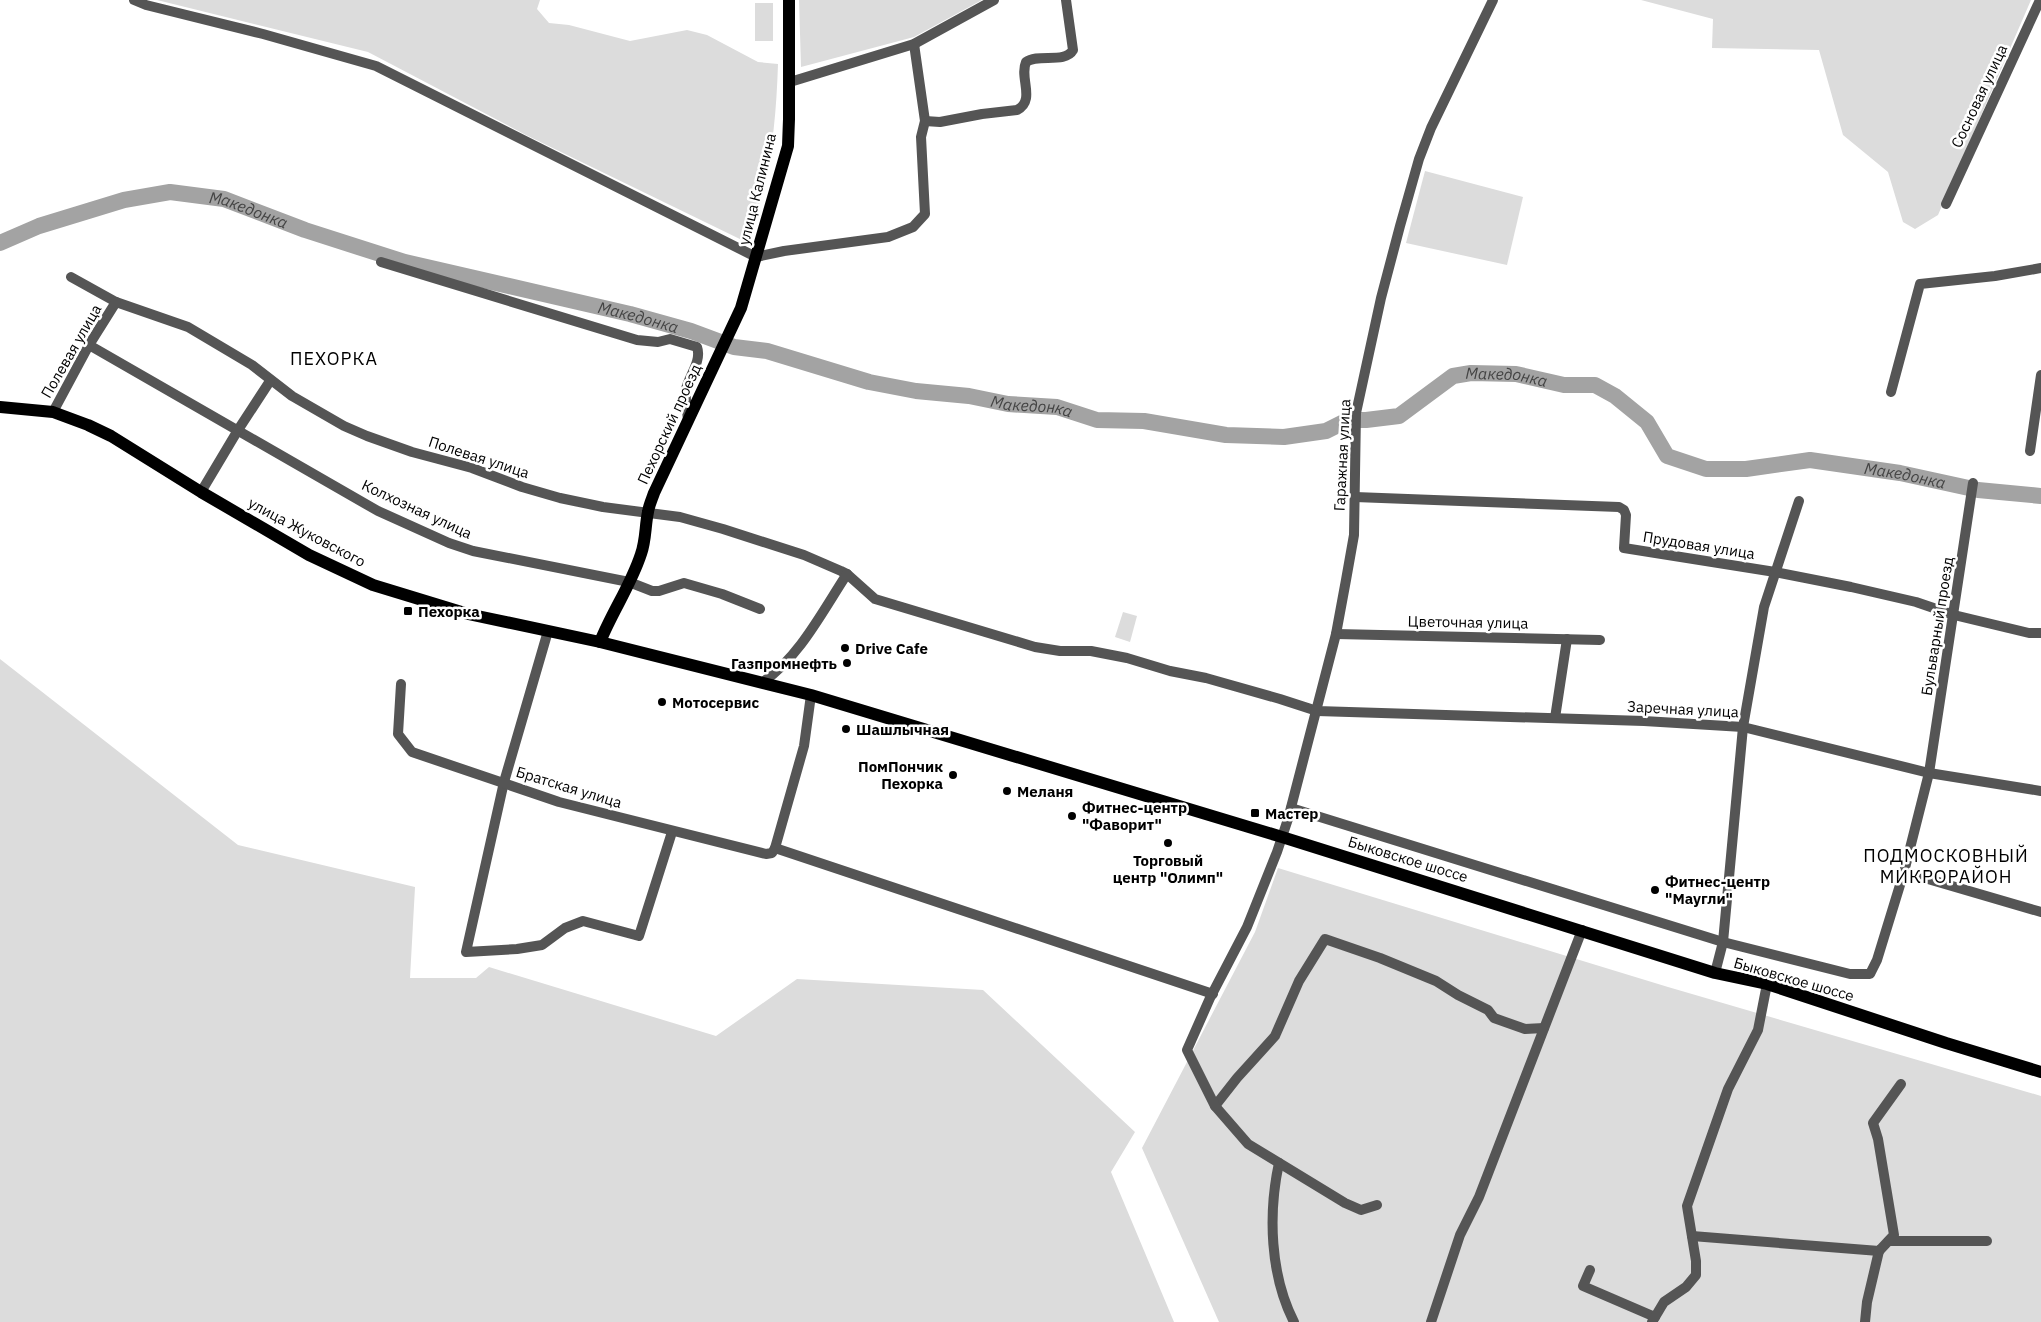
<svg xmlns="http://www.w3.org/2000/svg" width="2041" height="1322" font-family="'IBM Plex Sans',sans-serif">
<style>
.green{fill:#dcdcdc}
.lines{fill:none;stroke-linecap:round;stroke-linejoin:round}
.river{stroke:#a3a3a3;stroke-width:16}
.minor{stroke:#555;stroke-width:10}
.major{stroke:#000;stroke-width:12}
.poi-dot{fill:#000;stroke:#fff;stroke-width:2}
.labels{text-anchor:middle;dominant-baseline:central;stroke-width:5;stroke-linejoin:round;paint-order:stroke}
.street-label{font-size:15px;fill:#000;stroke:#fff}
.poi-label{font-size:15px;font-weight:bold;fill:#000;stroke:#fff;text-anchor:start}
.water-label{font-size:16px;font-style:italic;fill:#444;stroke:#fff}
.quarter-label{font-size:18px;letter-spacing:1px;fill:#000;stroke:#fff}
</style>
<rect width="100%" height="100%" fill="#fff"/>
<!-- green -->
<g class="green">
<path d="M157,0H540L537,9L549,23L569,25L630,41L687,30L707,35L758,62L778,64C776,125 770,186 746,242L526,135L368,52Z"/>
<path d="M799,0H982L914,37L801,67Z"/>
<path d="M1641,0H2031L1938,215L1915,229L1903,222L1888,172L1843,135L1819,50L1712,48L1713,19Z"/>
<rect x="755" y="3" width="18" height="38"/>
<path d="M1425,171L1523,197L1507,265L1406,243Z"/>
<path d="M1123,612L1137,616L1130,642L1115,637Z"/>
<path d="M0,659L238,845L415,887L410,978H476L489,967L716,1036L797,979L983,990L1135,1132L1111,1172L1174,1322H0Z"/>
<path d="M1278,868L1668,987L2041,1096V1322H1219L1142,1148L1255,932Z"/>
</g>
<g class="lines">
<!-- river -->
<path class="river" id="s1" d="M0,243L39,226L124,200L170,192L224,199L305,230L405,262L630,314L691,331L734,347L767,351L869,382L916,391L969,396L1008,404L1057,407L1097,420L1144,421L1226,435L1284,437L1326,431L1348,420H1366L1399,416L1453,376L1471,373L1516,374L1564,385H1595L1615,396L1647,422L1667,456L1706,469H1746L1810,460L1900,473L1978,490L2041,496"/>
<!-- minor -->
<g class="minor">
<path d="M134,0L146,5L263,34L376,66L756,257L784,251L888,237L913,227L925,214L921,137L925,121L914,44"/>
<path d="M790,82L914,44L994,0"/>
<path d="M925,121L940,122L982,114L1017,110C1036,100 1019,78 1026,62C1038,53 1065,64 1073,50L1066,0"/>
<path d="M1946,204L2040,0"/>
<path d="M381,262L637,340L658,342L670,339L697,347C702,361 689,376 686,389C685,399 687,410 688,420"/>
<path d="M71,277L116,302L188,327L252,365L292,396L344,426L367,436L412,452L472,468L522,487L560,498L603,507L680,517L723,529L804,555L841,571L847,574L875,599L1035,647L1060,651H1091L1127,658L1170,671L1206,678L1280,699L1317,711L1644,721L1743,727L1929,773L2041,791"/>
<path d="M89,345L378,511L449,543L473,551L629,582L652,591H659L684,583L722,594L760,609"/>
<path d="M1891,392L1920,284L1995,276L2041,268"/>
<path d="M53,412L89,345L116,302"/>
<path d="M2030,451L2041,375"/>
<path d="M201,492L238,430L270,381"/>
<path d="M1355,497L1619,507L1624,510L1626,515L1624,548L1775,572L1851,587L1916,602L1954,615L2029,633H2041"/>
<path d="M548,631L504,782L466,952L517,949L542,945L565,928L583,921L639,936L672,832"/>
<path d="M1336,634L1600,640"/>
<path d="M763,682C800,656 822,612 847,574"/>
<path d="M401,684L398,734L412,752L559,802L766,854L772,853L775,848L804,746L811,695"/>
<path d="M1555,718L1567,639"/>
<path d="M1291,808L1723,942L1850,974H1870L1877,960L1904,872L1929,773L1973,483"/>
<path d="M775,848L1213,994"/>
<path d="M1904,872L2041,912"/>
<path d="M1715,973L1723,942L1743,727L1764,607L1799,501"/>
<path d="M1215,1106L1237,1078L1275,1036L1299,981L1325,939L1380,958L1436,981L1458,995L1488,1010L1494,1018L1525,1029L1544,1028"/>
<path d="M1279,1163C1268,1214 1270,1275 1294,1322"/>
<path d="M1377,1205L1361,1210L1345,1203L1248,1144L1215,1106L1187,1050L1210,998L1247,927L1277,852L1288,819L1336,634L1346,580L1354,535L1356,413L1381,298L1400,226L1419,159L1431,128L1493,0"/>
<path d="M1692,1236L1879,1251L1894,1235L1878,1139L1873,1123L1901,1084"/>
<path d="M1889,1241H1987"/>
<path d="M1590,1270L1583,1286L1655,1317"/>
<path d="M1431,1322L1460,1235L1479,1197L1582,930"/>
<path d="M1652,1322L1664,1302L1686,1287L1696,1275V1261L1687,1206L1728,1089L1758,1030L1767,984"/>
<path d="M1865,1322L1867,1302L1879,1251"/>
</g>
<!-- major -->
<g class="major">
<path d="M0,407L53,412L88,425L111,436L201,492L309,555L373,585L468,614L600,642L811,695L1282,837L1715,973L1767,984L1946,1043L2041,1072"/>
<path d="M600,642C612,612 631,585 641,554C646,540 645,526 648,512C649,505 652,499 654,493L741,308L788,146L789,119V0"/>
</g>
</g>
<!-- markers -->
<g class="poi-dot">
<rect x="403" y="606" width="10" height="10" rx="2.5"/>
<circle cx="845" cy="648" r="5"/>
<circle cx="847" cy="663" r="5"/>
<circle cx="662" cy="702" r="5"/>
<circle cx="846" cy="729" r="5"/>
<circle cx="953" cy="775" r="5"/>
<circle cx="1007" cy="791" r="5"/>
<rect x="1250" y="808" width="10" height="10" rx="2.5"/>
<circle cx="1072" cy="816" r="5"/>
<circle cx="1168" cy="843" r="5"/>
<circle cx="1655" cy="890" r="5"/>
</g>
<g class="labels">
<!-- street labels -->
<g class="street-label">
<text transform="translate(1979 96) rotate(-65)">Сосновая улица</text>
<text transform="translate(757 189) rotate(-76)">улица Калинина</text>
<text transform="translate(71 351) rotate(-60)">Полевая улица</text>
<text transform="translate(669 424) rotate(-65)">Пехорский проезд</text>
<text transform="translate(1342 455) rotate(-87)">Гаражная улица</text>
<text transform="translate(479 457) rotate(18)">Полевая улица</text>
<text transform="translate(417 509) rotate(25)">Колхозная улица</text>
<text transform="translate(307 532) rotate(28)">улица Жуковского</text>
<text transform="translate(1699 545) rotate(9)">Прудовая улица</text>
<text transform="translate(1468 622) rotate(1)">Цветочная улица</text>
<text transform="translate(1937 626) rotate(-81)">Бульварный проезд</text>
<text transform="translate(1683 709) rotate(3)">Заречная улица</text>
<text transform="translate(569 787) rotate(17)">Братская улица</text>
<text transform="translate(1408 859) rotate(17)">Быковское шоссе</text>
<text transform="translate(1794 979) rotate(16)">Быковское шоссе</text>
</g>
<!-- poi labels -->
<g class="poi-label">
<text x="418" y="611">Пехорка</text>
<text x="855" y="648">Drive Cafe</text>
<text x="837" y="663" text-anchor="end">Газпромнефть</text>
<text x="672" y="702">Мотосервис</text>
<text x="856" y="729">Шашлычная</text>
<text x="943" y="766" text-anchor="end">ПомПончик<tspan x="943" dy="17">Пехорка</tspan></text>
<text x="1017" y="791">Меланя</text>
<text x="1082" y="807">Фитнес-центр<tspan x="1082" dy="17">"Фаворит"</tspan></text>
<text x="1265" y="813">Мастер</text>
<text x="1168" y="860" text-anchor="middle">Торговый<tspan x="1168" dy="17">центр "Олимп"</tspan></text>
<text x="1665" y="881">Фитнес-центр<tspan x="1665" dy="17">"Маугли"</tspan></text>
</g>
<!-- water labels -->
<g class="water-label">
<text stroke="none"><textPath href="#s1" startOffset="259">Македонка</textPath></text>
<text stroke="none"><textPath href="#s1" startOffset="664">Македонка</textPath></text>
<text stroke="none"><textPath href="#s1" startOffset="1564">Македонка</textPath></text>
<text stroke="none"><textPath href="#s1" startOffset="1069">Македонка</textPath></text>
<text stroke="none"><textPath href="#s1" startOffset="1999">Македонка</textPath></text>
</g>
<!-- quarter labels -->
<g class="quarter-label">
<text x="334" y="358">ПЕХОРКА</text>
<text x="1946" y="855">ПОДМОСКОВНЫЙ<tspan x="1946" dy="21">МИКРОРАЙОН</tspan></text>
</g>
</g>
</svg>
